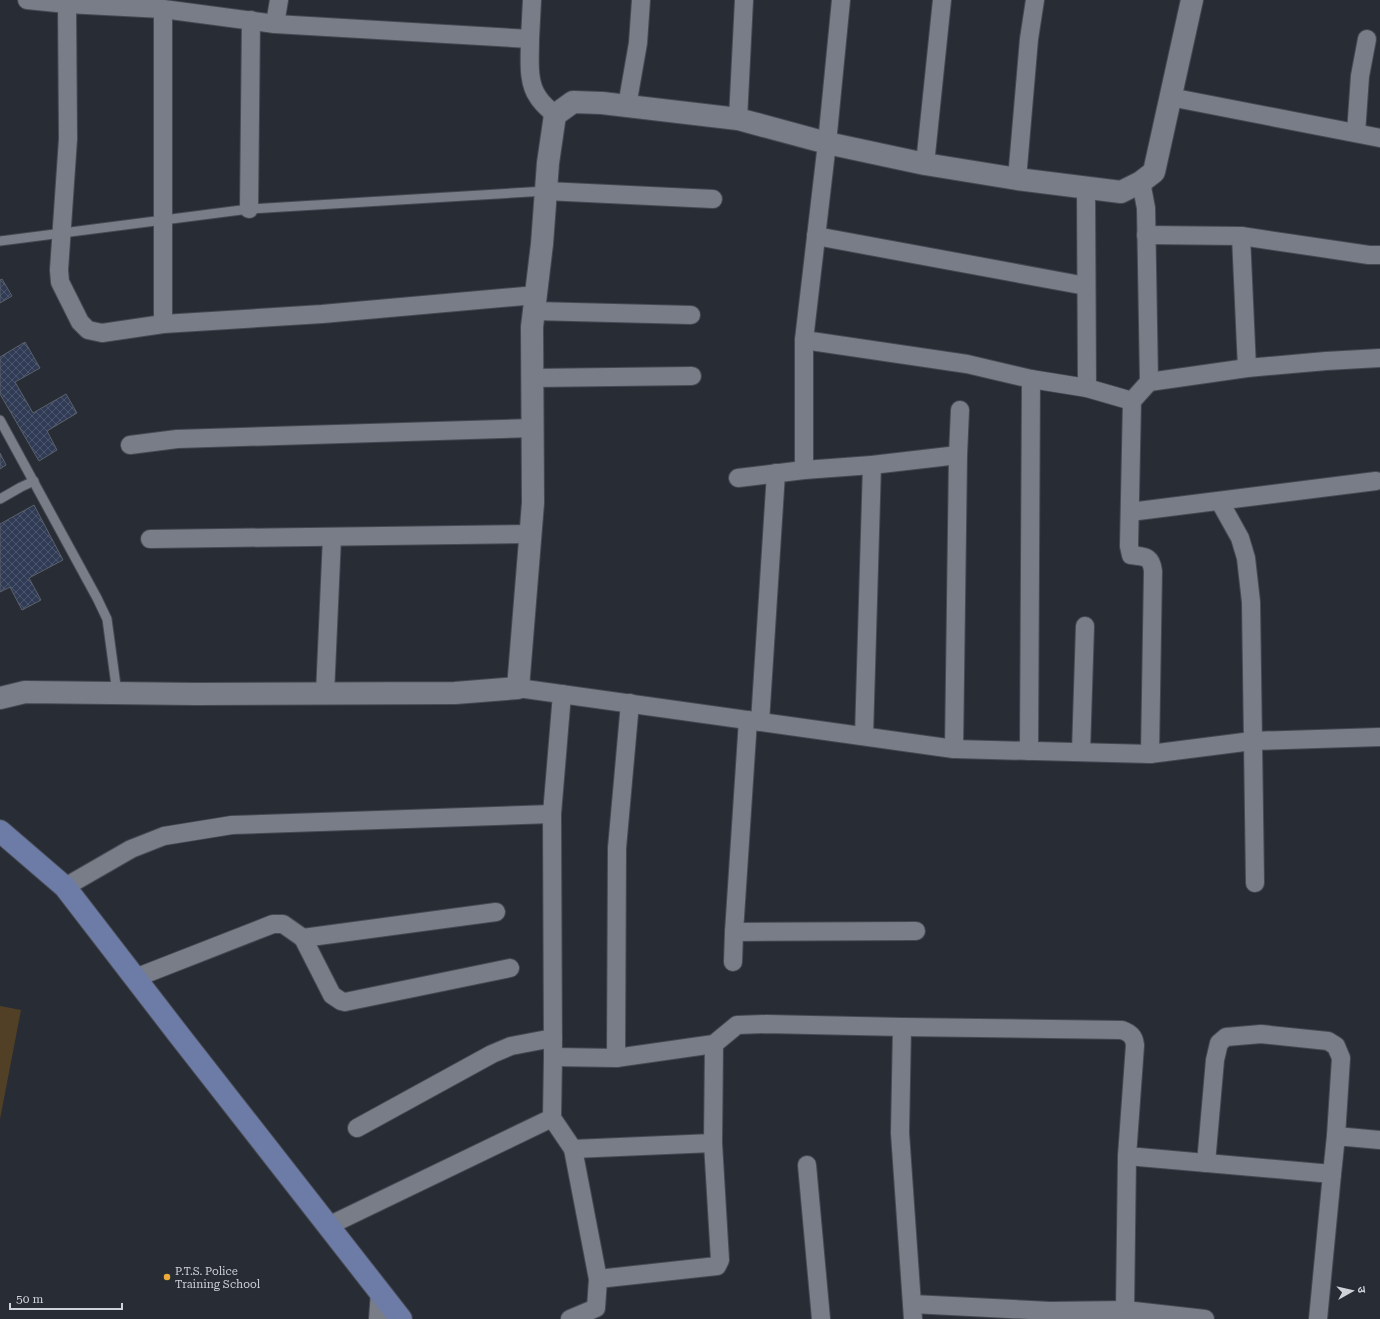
<svg xmlns="http://www.w3.org/2000/svg" width="1380" height="1319" font-family="'Roboto Serif','Noto Sans Devanagari',serif">
<style>
.garden{fill:#524026}
.building{fill:url(#building-cross-hatch);stroke:#5b606a}
.lines{fill:none;stroke-linecap:round;stroke-linejoin:round}
.service-casing{stroke:#464951;stroke-width:11}
.minor-casing{stroke:#464951;stroke-width:20}
.tertiary-casing{stroke:#464951;stroke-width:24}
.secondary-casing{stroke:#464951;stroke-width:24}
.service{stroke:#787d88;stroke-width:9}
.minor{stroke:#787d88;stroke-width:18}
.tertiary{stroke:#787d88;stroke-width:22}
.secondary{stroke:#6d7ca6;stroke-width:22}
.poi-dot{fill:#ebaa39;stroke:#282c35;stroke-width:1.5}
.labels{text-anchor:middle;dominant-baseline:central;stroke-width:3;stroke-linejoin:round;paint-order:stroke}
.poi-label{font-size:11px;fill:#cfd2d8;stroke:#282c35;text-anchor:start}
</style>
<defs>
<pattern id="building-cross-hatch" width="8" height="8" patternUnits="userSpaceOnUse"><rect width="8" height="8" fill="#303b55"/><path d="M0 0l8 8M0 8l8-8" fill="none" stroke="#4d566d"/></pattern>
</defs>
<rect width="100%" height="100%" fill="#282c35"/>
<!-- garden -->
<path class="garden" d="M0,1006L21,1010L0,1119Z"/>
<!-- building -->
<g class="building">
<path d="M2,279L12,296L0,303V280Z"/>
<path d="M25,342L40,368L15,382L33,413L66,394L77,413L47,431L57,450L39,461L0,394V357Z"/>
<path d="M0,453L6,465L0,469Z"/>
<path d="M34,505L63,560L29,578L41,600L22,610L10,587L0,592V524Z"/>
</g>
<g class="lines">
<defs>
<g id="service">
<path d="M0,241L249,209L546,191"/>
<path d="M0,420L97,598L107,619L117,693"/>
<path d="M0,499L21,487L34,481"/>
</g>
<g id="minor">
<path d="M27,0L67,4L163,9L275,24L279,0"/>
<path d="M67,4L68,139L59,270L60,282L80,322L88,330L102,333L163,324L322,314L536,295"/>
<path d="M275,24L530,39L532,0"/>
<path d="M530,39C530,58 527,82 538,97C542,104 550,110 555,115"/>
<path d="M1170,97L1380,138"/>
<path d="M627,106L638,43L641,0"/>
<path d="M738,119L744,0"/>
<path d="M1356,133L1360,76L1367,39"/>
<path d="M925,164L942,0"/>
<path d="M1017,179L1029,39L1035,0"/>
<path d="M1141,182L1146,208L1149,382L1132,401L1129,546L1131,555C1144,557 1151,555 1153,571L1150,754"/>
<path d="M1086,188L1087,388"/>
<path d="M546,191L713,199"/>
<path d="M249,209L251,20"/>
<path d="M1146,235L1241,236L1369,255H1380"/>
<path d="M816,236L1086,286"/>
<path d="M1241,236L1247,368"/>
<path d="M534,311L691,315"/>
<path d="M163,324V9"/>
<path d="M804,340L967,364L1031,379L1087,388L1132,401"/>
<path d="M533,378L692,376"/>
<path d="M1149,382L1247,368L1326,361L1380,358"/>
<path d="M130,445L177,439L533,428"/>
<path d="M804,470V340L827,143L841,0"/>
<path d="M738,478L804,470L872,465L958,455"/>
<path d="M1220,502L1240,538L1246,558L1251,602L1255,883"/>
<path d="M1130,512L1376,481"/>
<path d="M150,539L531,534"/>
<path d="M518,688L954,749L1150,754L1252,741L1380,737"/>
<path d="M325,694L332,537"/>
<path d="M760,722L776,473"/>
<path d="M864,736L872,465"/>
<path d="M954,749L958,455L960,410"/>
<path d="M1029,751L1031,379"/>
<path d="M1081,752L1085,626"/>
<path d="M65,887L131,849L164,836L232,825L552,814"/>
<path d="M734,932L916,931"/>
<path d="M303,938L332,995L341,1001L345,1002L510,968"/>
<path d="M733,962L734,932L748,720"/>
<path d="M135,978L273,924H283L303,938L496,912"/>
<path d="M902,1027L900,1133L913,1319"/>
<path d="M553,1057L616,1058L714,1044L737,1025L766,1024L902,1027L1122,1030C1130,1033 1134,1036 1135,1045L1127,1156L1332,1174L1336,1136L1380,1140"/>
<path d="M616,1058L617,848L630,703"/>
<path d="M552,1118L573,1149L598,1279L596,1308L570,1319"/>
<path d="M357,1128L492,1054L511,1046L553,1038"/>
<path d="M573,1149L713,1143"/>
<path d="M1206,1163L1215,1060L1219,1043L1226,1037L1261,1034L1328,1041L1336,1046L1341,1058L1336,1136"/>
<path d="M807,1165L821,1319"/>
<path d="M328,1226L552,1118L553,1057L552,814L562,694"/>
<path d="M598,1279L717,1266L720,1260L713,1143L714,1044"/>
<path d="M912,1304L1050,1311L1125,1310L1205,1319"/>
<path d="M1125,1310L1127,1156"/>
<path d="M378,1319L380,1292"/>
<path d="M1318,1319L1332,1174"/>
</g>
<path id="tertiary" d="M0,698L25,692L196,694L455,693L518,688L533,503L532,327L542,244L548,163L555,115L573,102L602,103L738,119L827,143L925,164L1017,179L1121,192L1141,182L1154,172L1192,0"/>
<path id="secondary" d="M0,831L65,887L179,1035L401,1319"/>
</defs>
<!-- service casing -->
<use href="#service" class="service-casing"/>
<!-- minor casing -->
<use href="#minor" class="minor-casing"/>
<!-- tertiary casing -->
<use href="#tertiary" class="tertiary-casing"/>
<!-- secondary casing -->
<use href="#secondary" class="secondary-casing"/>
<!-- service -->
<use href="#service" class="service"/>
<!-- minor -->
<use href="#minor" class="minor"/>
<!-- tertiary -->
<use href="#tertiary" class="tertiary"/>
<!-- secondary -->
<use href="#secondary" class="secondary"/>
</g>
<!-- markers -->
<circle class="poi-dot" cx="167" cy="1277" r="4"/>
<g class="labels">
<!-- poi labels -->
<g class="poi-label">
<text x="175" y="1271">P.T.S. Police<tspan x="175" dy="13">Training School</tspan></text>
</g>
</g>
<!-- north arrow -->
<g transform="translate(1352 1291) rotate(82)" stroke="#282c35" stroke-width="3" paint-order="stroke">
<path d="M0-3L7 15L0 10L-7 15Z" fill="#cfd2d8"/>
<text y="-6" font-size="11" font-weight="bold" text-anchor="middle" fill="#cfd2d8">उ</text>
</g>
<!-- scale -->
<path d="M10 1303v6h112v-6" fill="none" stroke="#cfd2d8" stroke-width="2"/>
<text x="16" y="1303" font-size="12" fill="#cfd2d8" stroke="#282c35" stroke-width="3" paint-order="stroke">50 m</text>
</svg>
